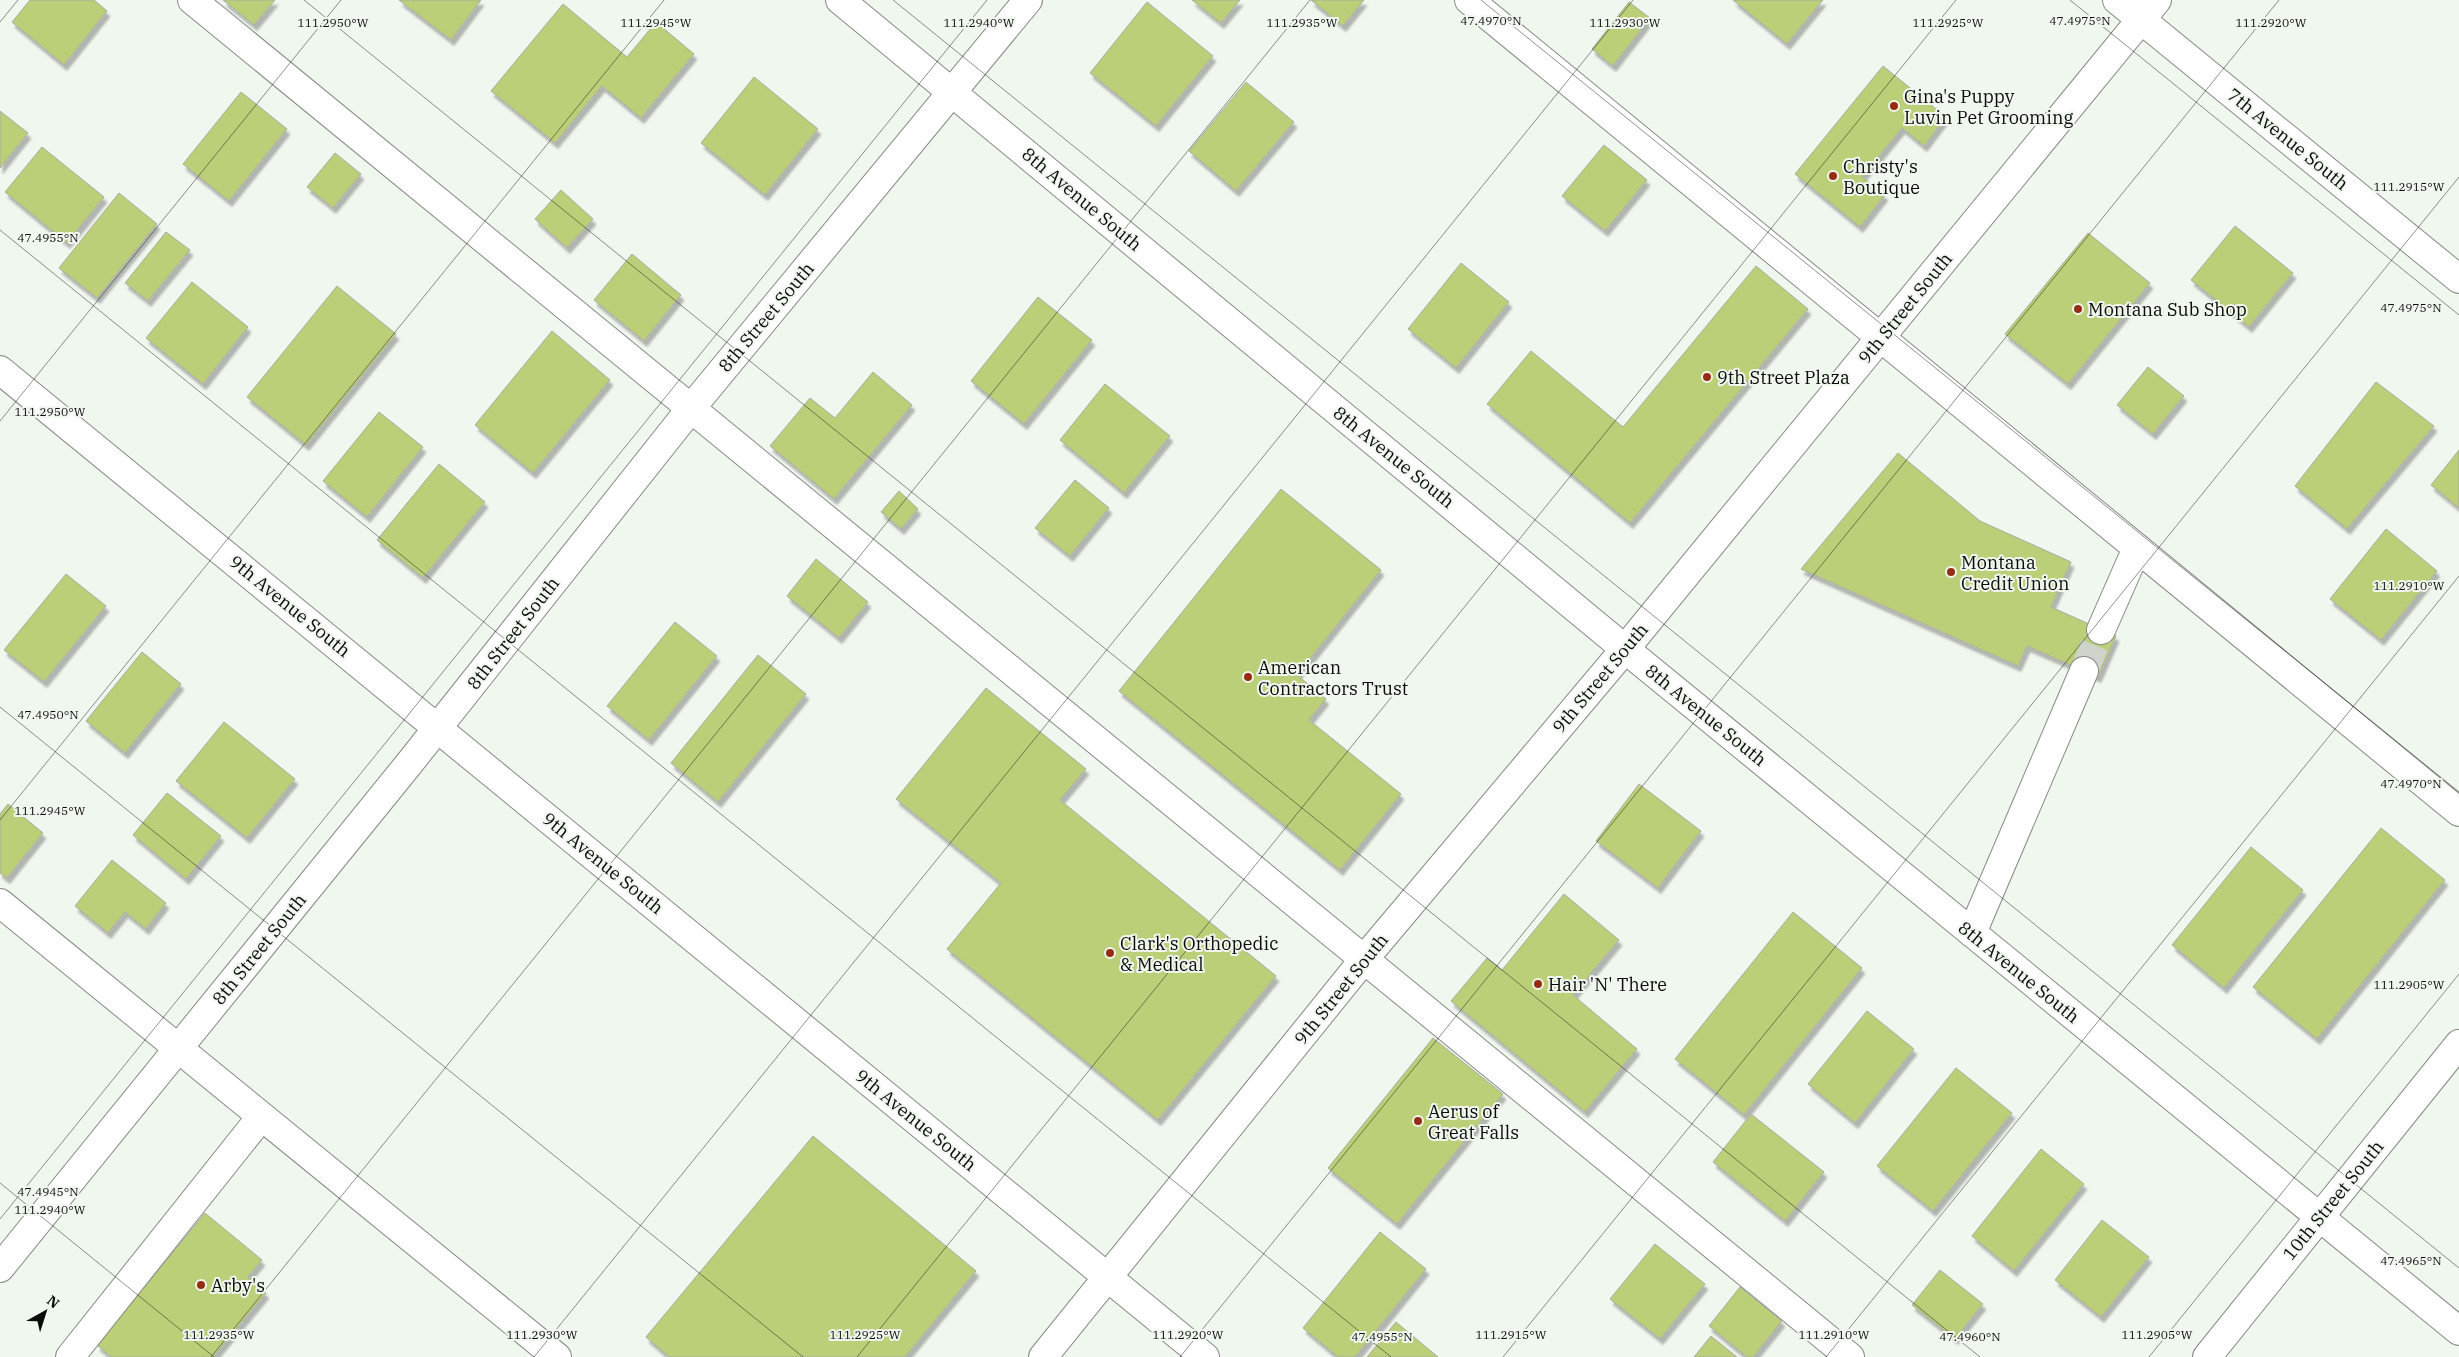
<svg xmlns="http://www.w3.org/2000/svg" width="2459" height="1357" font-family="'IBM Plex Serif',serif">
<style>
.building{fill:#bbcf78;stroke:#a9aba2;filter:url(#shadow)}
.lines{fill:none;stroke-linecap:round;stroke-linejoin:round}
.minor-tunnel{stroke:#ced4cc;stroke-width:28;stroke-dasharray:28 14;stroke-linecap:butt}
.minor-casing{stroke:#858b84;stroke-width:30}
.major-casing{stroke:#858b84;stroke-width:30}
.minor{stroke:#fff;stroke-width:28}
.major{stroke:#fff;stroke-width:28}
.ticks{fill:none;stroke:#0a0c09;stroke-width:1;stroke-opacity:0.45}
.poi-dot{fill:#952d10;stroke:#f0f7ef;stroke-width:2}
.labels{text-anchor:middle;dominant-baseline:central;stroke-width:4;stroke-linejoin:round;paint-order:stroke}
.poi-label{font-size:18px;fill:#0a0c09;stroke:#f0f7ef;text-anchor:start}
.street-label{font-size:18px;fill:#0a0c09;stroke:#f0f7ef}
.ticks-label{font-size:12px;text-anchor:middle;fill:#0a0c09;stroke:#f0f7ef;stroke-width:4;stroke-linejoin:round;paint-order:stroke}
</style>
<defs>
<filter id="shadow"><feDropShadow dx="3" dy="5.5" stdDeviation="1" flood-color="#0004"/></filter>
</defs>
<rect width="100%" height="100%" fill="#f0f7ef"/>
<!-- building -->
<g class="building">
<path d="M30,0H94L107,11L64,65L12,22Z"/>
<path d="M223,0H275L254,25Z"/>
<path d="M399,0H481L451,40Z"/>
<path d="M1192,0H1240L1221,23Z"/>
<path d="M1311,0H1364L1343,26Z"/>
<path d="M1733,0H1823L1787,44Z"/>
<path d="M1147,2L1213,56L1156,126L1090,73Z"/>
<path d="M1629,2L1650,18L1613,66L1592,49Z"/>
<path d="M563,4L627,57L656,22L694,54L641,118L602,86L555,143L491,91Z"/>
<path d="M1883,66L1946,117L1924,146L1902,128L1862,177L1885,195L1860,227L1795,174Z"/>
<path d="M754,77L818,129L765,195L701,143Z"/>
<path d="M1246,82L1294,122L1236,191L1189,151Z"/>
<path d="M241,92L287,129L229,201L183,164Z"/>
<path d="M0,111L28,133L0,168Z"/>
<path d="M1604,145L1647,180L1605,231L1562,196Z"/>
<path d="M42,147L104,197L67,243L5,192Z"/>
<path d="M335,153L361,174L333,208L307,187Z"/>
<path d="M561,190L593,219L567,248L535,219Z"/>
<path d="M119,193L157,224L97,298L59,268Z"/>
<path d="M2235,226L2293,273L2249,327L2191,280Z"/>
<path d="M166,232L190,250L148,301L125,283Z"/>
<path d="M2088,233L2150,283L2068,384L2005,334Z"/>
<path d="M632,254L681,295L644,341L594,300Z"/>
<path d="M1461,263L1509,302L1456,368L1408,329Z"/>
<path d="M1756,266L1808,309L1630,523L1487,404L1531,351L1623,427Z"/>
<path d="M192,282L248,327L203,384L146,338Z"/>
<path d="M337,286L396,334L306,445L247,397Z"/>
<path d="M1038,297L1092,340L1024,424L971,381Z"/>
<path d="M552,331L610,380L533,473L475,425Z"/>
<path d="M2148,367L2184,396L2153,434L2117,405Z"/>
<path d="M873,372L912,405L834,499L770,446L810,398L835,418Z"/>
<path d="M2376,382L2434,426L2347,529L2295,486Z"/>
<path d="M1105,384L1170,436L1124,493L1060,440Z"/>
<path d="M379,412L423,447L367,517L323,481Z"/>
<path d="M2459,450V508L2431,485Z"/>
<path d="M1898,453L1980,521L2071,562L2051,607L2116,636L2098,677L2027,646L2018,666L1801,569Z"/>
<path d="M439,464L485,502L423,578L377,540Z"/>
<path d="M1075,480L1109,508L1070,556L1035,528Z"/>
<path d="M1281,489L1381,570L1297,675L1326,699L1309,720L1401,794L1340,870L1119,691Z"/>
<path d="M899,491L918,509L901,529L881,512Z"/>
<path d="M2386,529L2437,571L2381,640L2330,599Z"/>
<path d="M816,559L868,602L839,638L787,596Z"/>
<path d="M66,574L106,606L44,682L4,650Z"/>
<path d="M675,622L717,656L649,740L607,706Z"/>
<path d="M142,652L181,684L125,753L86,721Z"/>
<path d="M758,655L806,694L718,802L671,763Z"/>
<path d="M986,688L1086,769L1060,800L1276,976L1158,1120L947,949L1001,883L896,799Z"/>
<path d="M224,722L295,779L247,838L176,781Z"/>
<path d="M1639,784L1701,831L1658,888L1596,841Z"/>
<path d="M167,793L221,836L186,879L133,835Z"/>
<path d="M8,804L43,833L7,878L0,873V814Z"/>
<path d="M2381,828L2445,880L2317,1039L2253,987Z"/>
<path d="M2251,847L2303,890L2224,988L2172,945Z"/>
<path d="M112,860L166,903L146,929L125,912L108,933L75,906Z"/>
<path d="M1564,894L1619,940L1573,995L1637,1049L1585,1112L1451,1001L1487,958L1502,970Z"/>
<path d="M1793,912L1862,968L1744,1115L1675,1059Z"/>
<path d="M1867,1011L1914,1049L1855,1123L1808,1084Z"/>
<path d="M1433,1038L1503,1094L1397,1224L1328,1168Z"/>
<path d="M1956,1068L2012,1113L1933,1211L1877,1166Z"/>
<path d="M1751,1114L1824,1172L1785,1221L1713,1162Z"/>
<path d="M813,1136L976,1271L905,1357H669L646,1337Z"/>
<path d="M2041,1149L2084,1184L2014,1271L1972,1236Z"/>
<path d="M205,1213L262,1260L248,1277L266,1293L213,1357H111L97,1345Z"/>
<path d="M2102,1220L2149,1257L2101,1317L2055,1280Z"/>
<path d="M1380,1232L1426,1269L1355,1357H1338L1303,1328Z"/>
<path d="M1655,1244L1705,1284L1660,1339L1610,1299Z"/>
<path d="M1940,1270L1983,1304L1955,1339L1912,1305Z"/>
<path d="M1740,1287L1782,1321L1753,1357H1747L1709,1326Z"/>
<path d="M1396,1322L1438,1357H1367Z"/>
<path d="M1711,1336L1737,1357H1694Z"/>
</g>
<g class="lines">
<!-- minor-tunnel -->
<path class="minor-tunnel" d="M2084,671L2101,630"/>
<defs>
<g id="minor">
<path d="M192,0L1850,1357"/>
<path d="M840,0L1625,649L2459,1331"/>
<path d="M1469,0L2459,812"/>
<path d="M2117,0L2459,279"/>
<path d="M0,370L1205,1357"/>
<path d="M2101,630L2137,548"/>
<path d="M0,903L557,1357"/>
<path d="M1972,933L2084,671"/>
<path d="M0,1268L408,765L692,407L1028,0"/>
<path d="M70,1357L261,1117"/>
<path d="M2207,1357L2459,1044"/>
</g>
<path id="major" d="M1043,1357L1365,958L1625,649L2157,0"/>
</defs>
<!-- minor casing -->
<use href="#minor" class="minor-casing"/>
<!-- major casing -->
<use href="#major" class="major-casing"/>
<!-- minor -->
<use href="#minor" class="minor"/>
<!-- major -->
<use href="#major" class="major"/>
</g>
<!-- ticks -->
<path class="ticks" d="M304,0L1980,1357M893,0L2459,1268M1481,0L2459,792M2070,0L2459,315M0,22L18,0M0,230L1391,1357M0,421L341,0M0,707L803,1357M0,820L664,0M0,1183L214,1357M0,1219L987,0M211,1357L1310,0M534,1357L1633,0M857,1357L1956,0M1180,1357L2279,0M1503,1357L2459,177M1826,1357L2459,576M2149,1357L2459,974"/>
<!-- markers -->
<g class="poi-dot">
<circle cx="1894" cy="106" r="5"/>
<circle cx="1833" cy="176" r="5"/>
<circle cx="2078" cy="309" r="5"/>
<circle cx="1707" cy="377" r="5"/>
<circle cx="1951" cy="572" r="5"/>
<circle cx="1248" cy="677" r="5"/>
<circle cx="1110" cy="953" r="5"/>
<circle cx="1538" cy="984" r="5"/>
<circle cx="1418" cy="1121" r="5"/>
<circle cx="201" cy="1285" r="5"/>
</g>
<g class="labels">
<!-- poi labels -->
<g class="poi-label">
<text x="1904" y="96">Gina's Puppy<tspan x="1904" dy="21">Luvin Pet Grooming</tspan></text>
<text x="1843" y="166">Christy's<tspan x="1843" dy="21">Boutique</tspan></text>
<text x="2088" y="309">Montana Sub Shop</text>
<text x="1717" y="377">9th Street Plaza</text>
<text x="1961" y="562">Montana<tspan x="1961" dy="21">Credit Union</tspan></text>
<text x="1258" y="667">American<tspan x="1258" dy="21">Contractors Trust</tspan></text>
<text x="1120" y="943">Clark's Orthopedic<tspan x="1120" dy="21">&amp; Medical</tspan></text>
<text x="1548" y="984">Hair 'N' There</text>
<text x="1428" y="1111">Aerus of<tspan x="1428" dy="21">Great Falls</tspan></text>
<text x="211" y="1285">Arby's</text>
</g>
<!-- street labels -->
<g class="street-label">
<text transform="translate(2288 139) rotate(39)">7th Avenue South</text>
<text transform="translate(1082 199) rotate(40)">8th Avenue South</text>
<text transform="translate(1905 308) rotate(-51)">9th Street South</text>
<text transform="translate(766 317) rotate(-50)">8th Street South</text>
<text transform="translate(1394 457) rotate(39)">8th Avenue South</text>
<text transform="translate(290 606) rotate(39)">9th Avenue South</text>
<text transform="translate(513 633) rotate(-52)">8th Street South</text>
<text transform="translate(1600 678) rotate(-50)">9th Street South</text>
<text transform="translate(1706 715) rotate(39)">8th Avenue South</text>
<text transform="translate(603 863) rotate(39)">9th Avenue South</text>
<text transform="translate(259 949) rotate(-51)">8th Street South</text>
<text transform="translate(2019 972) rotate(39)">8th Avenue South</text>
<text transform="translate(1341 989) rotate(-51)">9th Street South</text>
<text transform="translate(916 1120) rotate(39)">9th Avenue South</text>
<text transform="translate(2333 1200) rotate(-51)">10th Street South</text>
</g>
</g>
<g class="ticks-label">
<text x="1491" y="25">47.4970°N</text>
<text x="2080" y="25">47.4975°N</text>
<text x="656" y="27">111.2945°W</text>
<text x="1302" y="27">111.2935°W</text>
<text x="1625" y="27">111.2930°W</text>
<text x="1948" y="27">111.2925°W</text>
<text x="2271" y="27">111.2920°W</text>
<text x="333" y="27">111.2950°W</text>
<text x="979" y="27">111.2940°W</text>
<text x="2409" y="191">111.2915°W</text>
<text x="48" y="242">47.4955°N</text>
<text x="2411" y="312">47.4975°N</text>
<text x="50" y="416">111.2950°W</text>
<text x="2409" y="590">111.2910°W</text>
<text x="48" y="719">47.4950°N</text>
<text x="2411" y="788">47.4970°N</text>
<text x="50" y="815">111.2945°W</text>
<text x="2409" y="989">111.2905°W</text>
<text x="48" y="1196">47.4945°N</text>
<text x="50" y="1214">111.2940°W</text>
<text x="2411" y="1265">47.4965°N</text>
<text x="219" y="1339">111.2935°W</text>
<text x="542" y="1339">111.2930°W</text>
<text x="865" y="1339">111.2925°W</text>
<text x="1188" y="1339">111.2920°W</text>
<text x="1511" y="1339">111.2915°W</text>
<text x="1834" y="1339">111.2910°W</text>
<text x="2157" y="1339">111.2905°W</text>
<text x="1382" y="1341">47.4955°N</text>
<text x="1970" y="1341">47.4960°N</text>
</g>
<!-- north arrow -->
<g transform="translate(45 1312) rotate(39)" stroke="#f0f7ef" stroke-width="4" paint-order="stroke">
<path d="M0-4L9 19L0 12L-9 19Z" fill="#0a0c09"/>
<text y="-8" font-size="14" font-weight="bold" text-anchor="middle" fill="#0a0c09">N</text>
</g>
</svg>
